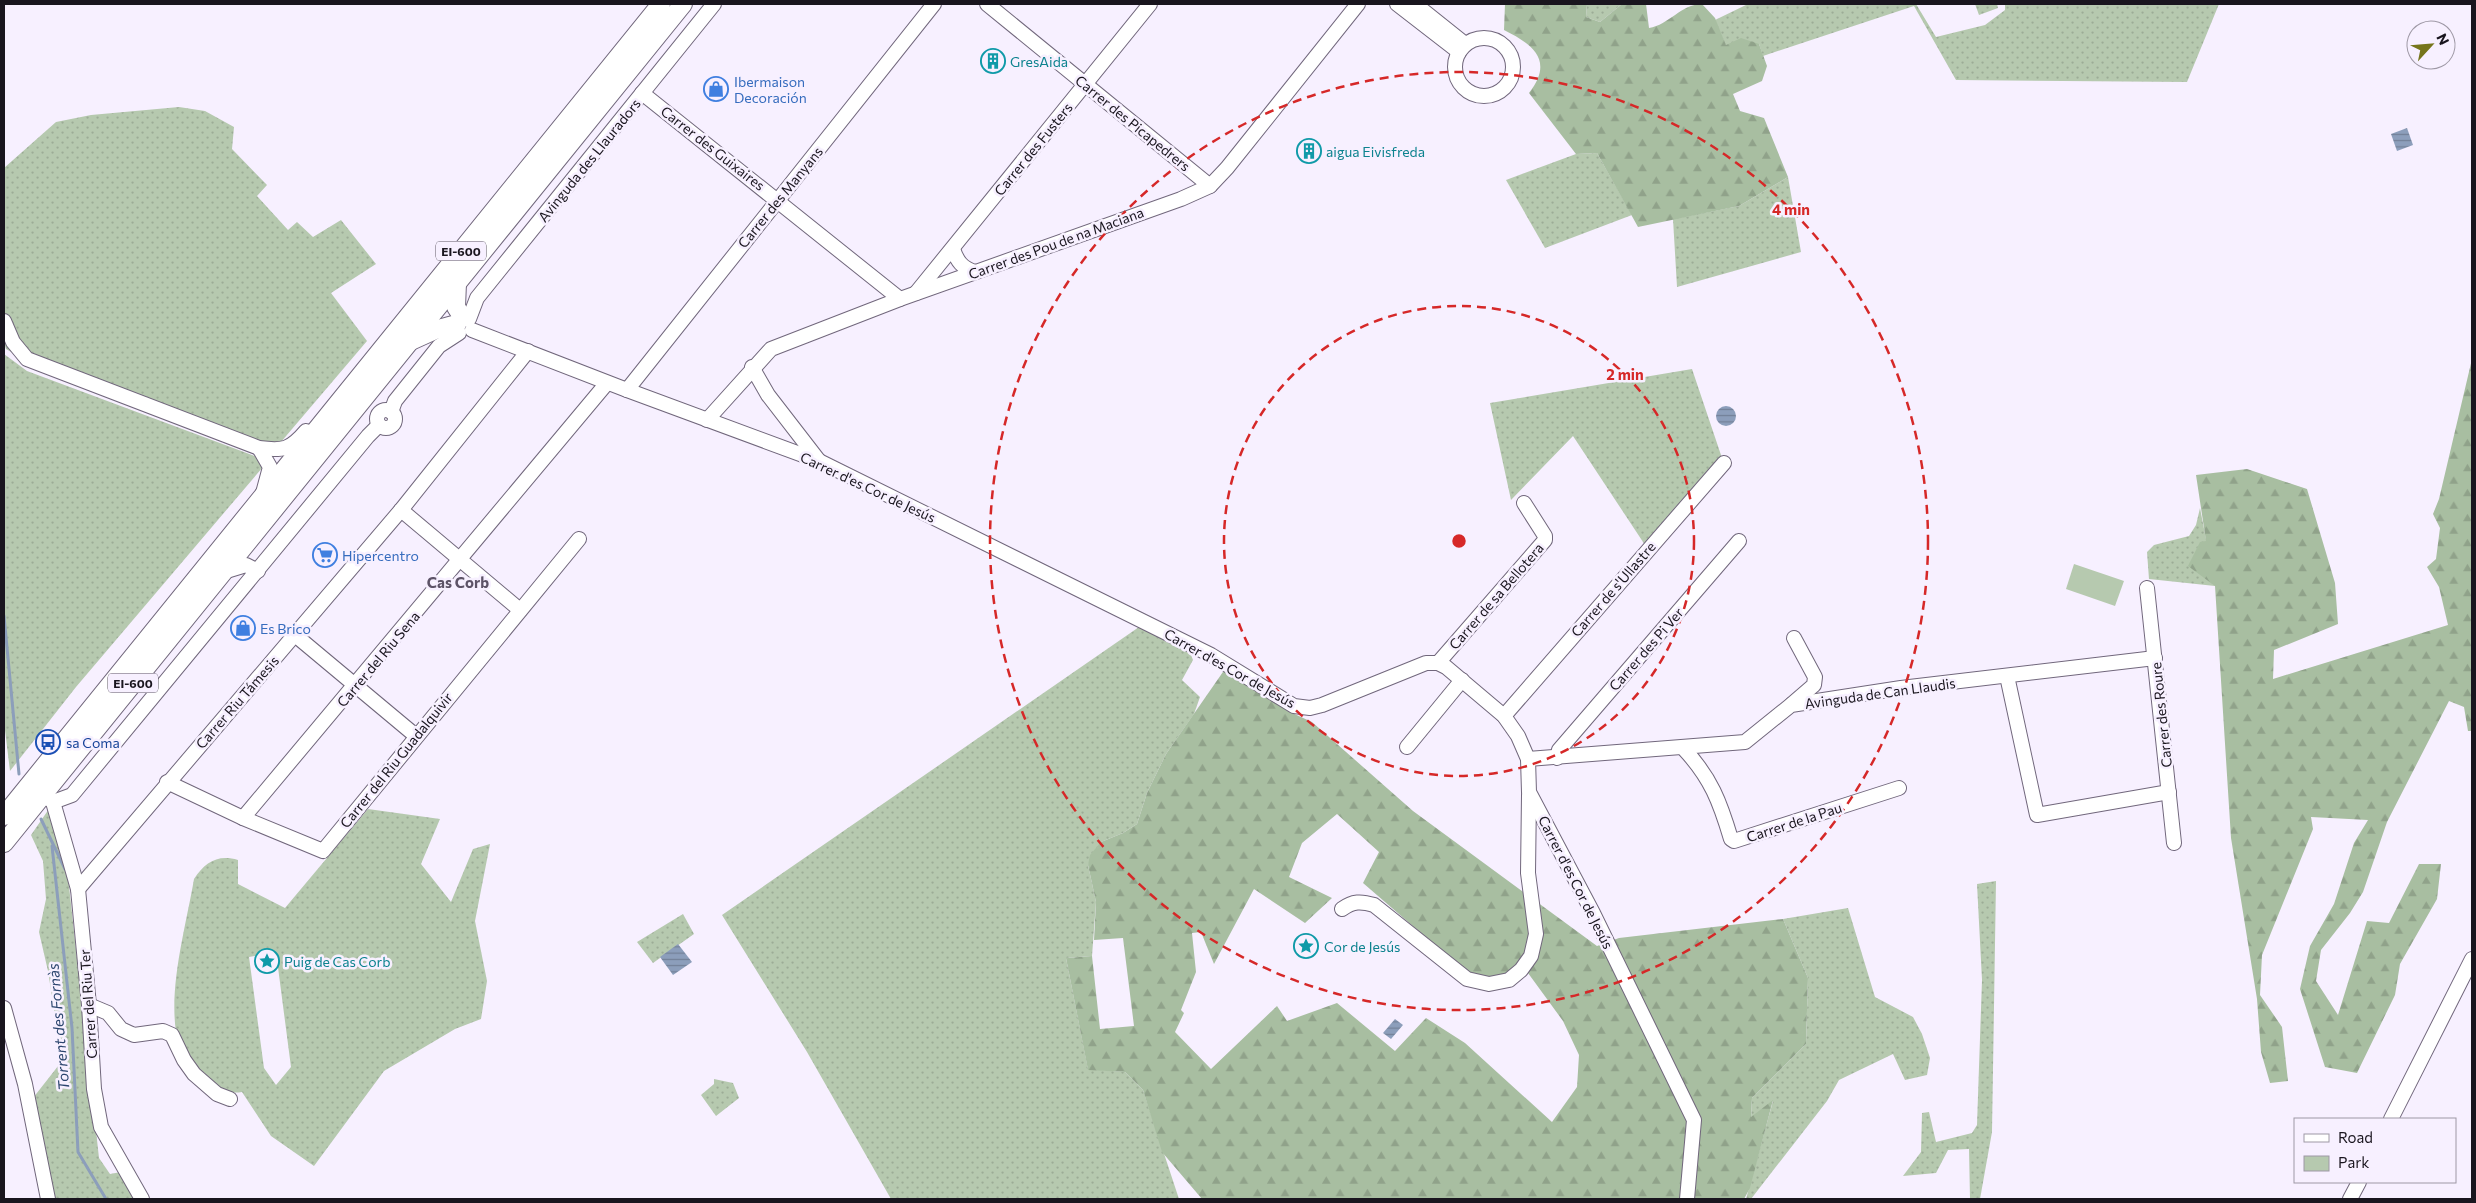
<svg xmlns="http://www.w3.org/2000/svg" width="2476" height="1203" font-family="Commissioner,sans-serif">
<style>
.green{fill:url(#green-dots);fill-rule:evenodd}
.forest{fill:url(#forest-firs);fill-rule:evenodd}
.pitch{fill:#b6c9af}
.water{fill:url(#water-rules)}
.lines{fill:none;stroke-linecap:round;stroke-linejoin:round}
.stream{stroke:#8c9ebb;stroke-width:3}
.minor-casing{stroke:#71677c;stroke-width:16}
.major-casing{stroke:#71677c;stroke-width:20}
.minor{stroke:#fff;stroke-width:14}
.major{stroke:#fff;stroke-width:18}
.ring{fill:none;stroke:#d62828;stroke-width:2.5;stroke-dasharray:9 6}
.labels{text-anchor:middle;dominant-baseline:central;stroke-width:5;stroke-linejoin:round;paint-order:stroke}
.shield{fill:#f7f0ff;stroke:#5c5762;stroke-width:1}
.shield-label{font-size:12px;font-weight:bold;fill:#19151e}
.culture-label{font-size:14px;fill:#0d838f;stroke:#f7f0ff;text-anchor:start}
.shop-label{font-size:14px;fill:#366cbe;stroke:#f7f0ff;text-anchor:start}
.street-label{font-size:14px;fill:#19151e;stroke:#f7f0ff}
.transit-label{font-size:14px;fill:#164399;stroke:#f7f0ff;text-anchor:start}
.neighbourhood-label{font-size:15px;font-weight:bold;fill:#5d5367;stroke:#f7f0ff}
.water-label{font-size:15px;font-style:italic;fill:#2b456e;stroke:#f7f0ff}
.centre{fill:#d62828;stroke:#f7f0ff;stroke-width:2.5}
.ring-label{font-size:15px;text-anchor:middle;font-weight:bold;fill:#d62828;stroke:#f7f0ff;stroke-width:5;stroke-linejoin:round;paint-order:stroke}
</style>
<defs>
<pattern id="green-dots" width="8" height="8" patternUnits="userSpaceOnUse" patternTransform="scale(1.25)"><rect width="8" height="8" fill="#b6c9af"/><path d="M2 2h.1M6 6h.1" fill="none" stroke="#9cac96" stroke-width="1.8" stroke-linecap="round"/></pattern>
<pattern id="forest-firs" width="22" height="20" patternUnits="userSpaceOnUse" patternTransform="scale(1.25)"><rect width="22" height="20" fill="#a8bea1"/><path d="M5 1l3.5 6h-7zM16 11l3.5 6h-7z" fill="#90a28a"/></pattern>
<pattern id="water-rules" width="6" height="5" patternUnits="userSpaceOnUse" patternTransform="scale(1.25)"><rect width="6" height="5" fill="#8c9ebb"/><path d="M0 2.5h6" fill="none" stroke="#728097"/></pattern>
</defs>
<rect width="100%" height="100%" fill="#f7f0ff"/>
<!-- green -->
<g class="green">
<path d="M1587,4H1622L1600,22L1586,17Z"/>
<path d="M1748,4H1916L1936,37L1985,25L2005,10V4H2219L2187,82L1956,80L1914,6L1763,56L1759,44L1726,46L1715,20Z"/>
<path d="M1975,4H1997L1998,8L1979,15Z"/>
<path d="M179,107L205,111L234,127L232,149L267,185L257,196L288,230L297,222L313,237L341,220L376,264L331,293L367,341L275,449L25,360L6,349L4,343V168L56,122L91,115Z"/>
<path d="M1597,153L1632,215L1545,248L1506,180L1576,154Z"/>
<path d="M1788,177L1801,252L1677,287L1673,219L1739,206Z"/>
<path d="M4,354L27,371L268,461L76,687L10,771L4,722Z"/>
<path d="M1692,369L1722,458L1645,545L1573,436L1511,500L1490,403Z"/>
<path d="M2200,508L2215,586L2149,579L2147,552L2154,545L2189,536L2196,525Z"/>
<path d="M1139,627L1189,650L1193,660L1182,680L1200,697L1194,714L1166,754L1147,793L1137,824L1123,833L1101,842L1088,865L1096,902L1092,956L1066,958L1088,1069L1125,1072L1143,1090L1179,1199H891L807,1052L722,915Z"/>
<path d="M51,806L67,868L99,1158L110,1174L121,1172L139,1199H52L33,1098L62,1061L48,971L39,932L46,899L43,861L31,835Z"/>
<path d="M368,809L440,819L421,864L451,902L473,849L490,844L475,921L487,981L481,1019L455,1029L384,1071L314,1166L271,1136L242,1092C224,1095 215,1086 203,1074C193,1063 179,1047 176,1032C169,985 186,926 194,879C205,862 218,854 238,860V884L285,908ZM276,952L291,1067L276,1085L264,1068L249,957Z"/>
<path d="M1996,881L1992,1132L1980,1199H1970L1969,1149L1948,1150L1936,1173L1903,1176L1921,1152L1922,1113L1929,1112L1936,1142L1972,1133L1977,1125L1982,980L1977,884Z"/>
<path d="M1848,908L1875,997L1913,1017L1922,1034L1930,1058L1927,1075L1905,1080L1893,1054L1839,1080L1827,1101L1751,1199H1746L1773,1101L1751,1118L1752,1098L1806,1044L1808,978L1783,919Z"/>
<path d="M683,914L694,934L653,963L637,942Z"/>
<path d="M714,1079L733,1083L739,1098L716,1116L701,1095L714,1084Z"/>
</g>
<!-- forest -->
<g class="forest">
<path d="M1505,4H1587L1586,17L1600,22L1622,4H1646L1649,28C1669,25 1681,4 1702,4L1715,18L1726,45L1741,38L1759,44L1767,66L1762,81L1733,94L1740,111L1764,118L1788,177L1739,206L1638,227L1597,153L1576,154L1529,93C1554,61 1534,45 1504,30Z"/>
<path d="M2472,359V731H2468L2464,707L2449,701L2387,822L2363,892L2350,913L2321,950L2316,981L2338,1015L2367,921L2389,923L2419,864H2441L2437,899L2400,964L2395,995L2357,1073L2325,1067L2300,989L2310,946L2334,904L2354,843L2368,820L2311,817L2313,829L2262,955L2260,995L2282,1027L2288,1081L2270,1083L2261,1052L2257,999L2231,838L2215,586L2188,566L2200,542L2206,541L2196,475L2247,469L2307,489L2335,583L2338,624L2274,650L2273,679L2448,625L2439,587L2427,567L2436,559L2440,528L2433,514L2439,499Z"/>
<path d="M1225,669L1290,712L1312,722L1413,811L1597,946L1619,938L1783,919L1808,978L1806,1044L1752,1098L1751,1117L1773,1100L1750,1188L1744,1199H1202L1162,1152L1143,1090L1125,1072L1088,1070L1066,958L1092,956L1100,1029L1134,1026L1123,938L1094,940L1096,902L1088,865L1090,855L1101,842L1123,833L1137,824L1147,793L1166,754ZM1337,814L1379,852L1363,883L1466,972C1492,983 1499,981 1520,962L1563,1021L1579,1055L1577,1087L1552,1122L1465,1043L1426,1018L1395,1051L1337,1003L1287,1021L1277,1006L1211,1069L1175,1032L1184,1013L1181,1010L1196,972L1192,933L1201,932L1214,964L1254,889L1305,923L1332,898L1289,877L1302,843Z"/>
</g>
<!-- pitch -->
<path class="pitch" d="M2074,564L2124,581L2115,606L2066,589Z"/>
<!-- water -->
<g class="water">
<path d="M2407,128L2413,145L2397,151L2391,134Z"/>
<circle cx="1726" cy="416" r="10"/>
<path d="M678,944L692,962L673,975L660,957Z"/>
<path d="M1395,1019L1403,1025L1391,1039L1383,1033Z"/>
</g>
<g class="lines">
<!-- stream -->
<g class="stream">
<path d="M4,616L19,774"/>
<path d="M41,819L65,869"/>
<path d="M52,846L72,1028L78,1152L106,1199"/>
</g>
<defs>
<g id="minor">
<path d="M987,4L1210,186"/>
<path d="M1397,4L1459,52"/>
<path d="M1415,4L1465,44"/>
<circle cx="1484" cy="67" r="29"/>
<path d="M642,93L900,299"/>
<path d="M953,249C957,261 962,268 975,272"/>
<path d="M916,293L1150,4"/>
<path d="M469,319L477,298L714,4"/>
<path d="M4,321L13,342L27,359L259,448C283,451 290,450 306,431"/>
<path d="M472,330L627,390L819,461L1211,655L1294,706L1310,708L1322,705L1426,663H1438L1446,667L1504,716L1518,736L1528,759L1529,792L1593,913L1694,1120L1687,1199"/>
<path d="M752,367L768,395L819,461"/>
<path d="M627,390L934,4"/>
<circle cx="386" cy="419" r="9"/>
<path d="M391,412L395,401L439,346L459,333"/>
<path d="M707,420L771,349L900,299L1181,199L1210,186L1227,168L1358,4"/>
<path d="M259,448L270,467L263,493"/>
<path d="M401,510L520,610"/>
<path d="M223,572L246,565L258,571"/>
<path d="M2147,588L2174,843"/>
<path d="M295,635L416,736"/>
<path d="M1438,663L1545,540V536L1524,503"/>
<path d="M2007,676L2037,815L2169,792"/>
<path d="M1792,704L1814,685L1815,677L1794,638"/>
<path d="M1504,716L1724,463"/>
<path d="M1407,747L1462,680"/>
<path d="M1684,749C1711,778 1720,802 1731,839L1734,841L1899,788"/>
<path d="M1557,758L1559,750L1739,541"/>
<path d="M1528,759L1745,742L1791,705L1901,688L2155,658"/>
<path d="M167,782L243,818L323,851L579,539"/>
<path d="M43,794L53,802L72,795L368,436L379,425"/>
<path d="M53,802L78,889L89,1005L94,1089L101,1127L142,1199"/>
<path d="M243,818L607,383"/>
<path d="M78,889L401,510L528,351"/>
<path d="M1342,909C1353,901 1361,901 1374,905L1467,979L1489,984L1509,980L1521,970L1531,956L1536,934L1528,873L1529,795"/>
<path d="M89,1005L108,1013L121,1029L134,1035L163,1031L172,1035L184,1060L194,1074L217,1094L230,1099"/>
<path d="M4,1008L25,1084L48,1199"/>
<path d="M2391,1119L2472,959"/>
<path d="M2350,1199L2359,1182"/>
</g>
<g id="major">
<path d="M457,283L456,307L463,318"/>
<path d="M413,340L435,330L457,324"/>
<path d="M4,816L661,4"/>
<path d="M4,843L683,4"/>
</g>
</defs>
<!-- minor casing -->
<use href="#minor" class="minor-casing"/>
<!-- major casing -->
<use href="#major" class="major-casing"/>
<!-- minor -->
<use href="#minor" class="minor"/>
<!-- major -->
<use href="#major" class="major"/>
</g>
<!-- distance rings -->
<g class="ring">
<circle cx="1459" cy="541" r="235"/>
<circle cx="1459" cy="541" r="469"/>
</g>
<!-- icons -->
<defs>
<symbol id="building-ring" viewBox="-11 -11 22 22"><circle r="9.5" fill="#f7f0ff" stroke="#0f9aa8" stroke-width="1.5"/><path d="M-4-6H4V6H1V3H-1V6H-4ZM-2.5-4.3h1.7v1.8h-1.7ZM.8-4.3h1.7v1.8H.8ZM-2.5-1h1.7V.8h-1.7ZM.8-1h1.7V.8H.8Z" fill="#0f9aa8"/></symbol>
<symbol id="shop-ring" viewBox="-11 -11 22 22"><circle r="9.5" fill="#f7f0ff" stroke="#3f7fe0" stroke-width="1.5"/><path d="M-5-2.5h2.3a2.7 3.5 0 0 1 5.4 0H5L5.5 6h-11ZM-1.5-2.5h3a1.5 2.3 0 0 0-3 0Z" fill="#3f7fe0"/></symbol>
<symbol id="supermarket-ring" viewBox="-11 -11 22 22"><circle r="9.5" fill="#f7f0ff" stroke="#3f7fe0" stroke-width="1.5"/><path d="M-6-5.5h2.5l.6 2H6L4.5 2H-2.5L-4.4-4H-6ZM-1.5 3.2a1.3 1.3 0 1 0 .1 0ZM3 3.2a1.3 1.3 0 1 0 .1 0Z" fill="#3f7fe0"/></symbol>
<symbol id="bus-ring" viewBox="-11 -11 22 22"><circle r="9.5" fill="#f7f0ff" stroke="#1a4fb4" stroke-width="1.5"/><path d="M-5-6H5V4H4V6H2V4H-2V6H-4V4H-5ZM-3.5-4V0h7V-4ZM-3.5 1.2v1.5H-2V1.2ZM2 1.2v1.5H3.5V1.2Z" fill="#1a4fb4"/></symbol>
<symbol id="sight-ring" viewBox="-11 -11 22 22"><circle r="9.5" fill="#f7f0ff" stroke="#0f9aa8" stroke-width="1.5"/><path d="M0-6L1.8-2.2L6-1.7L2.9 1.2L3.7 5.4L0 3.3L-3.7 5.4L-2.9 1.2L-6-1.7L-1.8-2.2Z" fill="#0f9aa8"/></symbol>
</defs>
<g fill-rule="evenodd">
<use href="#building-ring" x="979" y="47" width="28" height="28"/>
<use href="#shop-ring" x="702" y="75" width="28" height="28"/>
<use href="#building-ring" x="1295" y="137" width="28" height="28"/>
<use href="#supermarket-ring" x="311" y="541" width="28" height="28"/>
<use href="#shop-ring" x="229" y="614" width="28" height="28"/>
<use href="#bus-ring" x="34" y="728" width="28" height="28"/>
<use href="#sight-ring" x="1292" y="932" width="28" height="28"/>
<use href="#sight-ring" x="253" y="947" width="28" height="28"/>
</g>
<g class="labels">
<!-- shield labels -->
<g class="shield">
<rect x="436" y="241.5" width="50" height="19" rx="4"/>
<rect x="108" y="673.5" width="50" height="19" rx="4"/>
</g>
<g class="shield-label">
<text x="461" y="251">EI-600</text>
<text x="133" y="683">EI-600</text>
</g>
<!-- culture labels -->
<g class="culture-label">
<text x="1010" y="61">GresAida</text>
<text x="1326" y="151">aigua Eivisfreda</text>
<text x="1324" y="946">Cor de Jesús</text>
<text x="284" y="961">Puig de Cas Corb</text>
</g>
<!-- shop labels -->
<g class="shop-label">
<text x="734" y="81">Ibermaison<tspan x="734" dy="16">Decoración</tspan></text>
<text x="342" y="555">Hipercentro</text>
<text x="260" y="628">Es Brico</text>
</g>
<!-- street labels -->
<g class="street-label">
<text transform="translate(1133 123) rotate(39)">Carrer des Picapedrers</text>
<text transform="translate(713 148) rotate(38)">Carrer des Guixaires</text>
<text transform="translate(1033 149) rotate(-51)">Carrer des Fusters</text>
<text transform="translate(589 160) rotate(-51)">Avinguda des Llauradors</text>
<text transform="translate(780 197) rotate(-51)">Carrer des Manyans</text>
<text transform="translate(1056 243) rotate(-20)">Carrer des Pou de na Maciana</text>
<text transform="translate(868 487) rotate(25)">Carrer d'es Cor de Jesús</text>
<text transform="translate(1613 589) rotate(-49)">Carrer de s'Ullastre</text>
<text transform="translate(1496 596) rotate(-49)">Carrer de sa Bellotera</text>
<text transform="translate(1646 649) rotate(-49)">Carrer des Pi Ver</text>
<text transform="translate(378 659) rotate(-50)">Carrer del Riu Sena</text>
<text transform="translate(1230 668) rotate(29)">Carrer d'es Cor de Jesús</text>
<text transform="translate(1880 693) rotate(-8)">Avinguda de Can Llaudis</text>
<text transform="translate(237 702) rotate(-49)">Carrer Riu Támesis</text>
<text transform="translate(2161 715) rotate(-96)">Carrer des Roure</text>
<text transform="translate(396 760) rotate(-51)">Carrer del Riu Guadalquivir</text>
<text transform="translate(1794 822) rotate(-18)">Carrer de la Pau</text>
<text transform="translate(1576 882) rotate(63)">Carrer d'es Cor de Jesús</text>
<text transform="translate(88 1004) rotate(-94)">Carrer del Riu Ter</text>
</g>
<!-- transit labels -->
<g class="transit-label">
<text x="66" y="742">sa Coma</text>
</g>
<!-- neighbourhood labels -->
<g class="neighbourhood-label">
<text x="458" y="582">Cas Corb</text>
</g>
<!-- water labels -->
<g class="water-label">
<text transform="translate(58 1027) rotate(-95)">Torrent des Fornàs</text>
</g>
</g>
<circle cx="1459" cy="541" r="8" class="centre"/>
<g class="ring-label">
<text x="1791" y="215">4 min</text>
<text x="1625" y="380">2 min</text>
</g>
<!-- border -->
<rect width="2476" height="1203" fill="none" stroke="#19151e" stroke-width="10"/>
<!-- legend -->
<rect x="2294" y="1118" width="162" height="65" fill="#f7f0ff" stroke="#9e98a5"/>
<rect x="2304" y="1134" width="25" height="8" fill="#ffffff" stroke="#9e98a5"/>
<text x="2338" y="1143" font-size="15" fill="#19151e">Road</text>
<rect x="2304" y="1156" width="25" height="15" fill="#b6c9af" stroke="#9e98a5"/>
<text x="2338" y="1168" font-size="15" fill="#19151e">Park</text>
<!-- north arrow -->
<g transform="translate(2431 45) rotate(64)"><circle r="24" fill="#f7f0ff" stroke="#9e98a5"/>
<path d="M0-4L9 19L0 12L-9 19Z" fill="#76751b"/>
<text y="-8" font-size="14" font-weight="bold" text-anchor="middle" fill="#19151e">N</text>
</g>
</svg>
